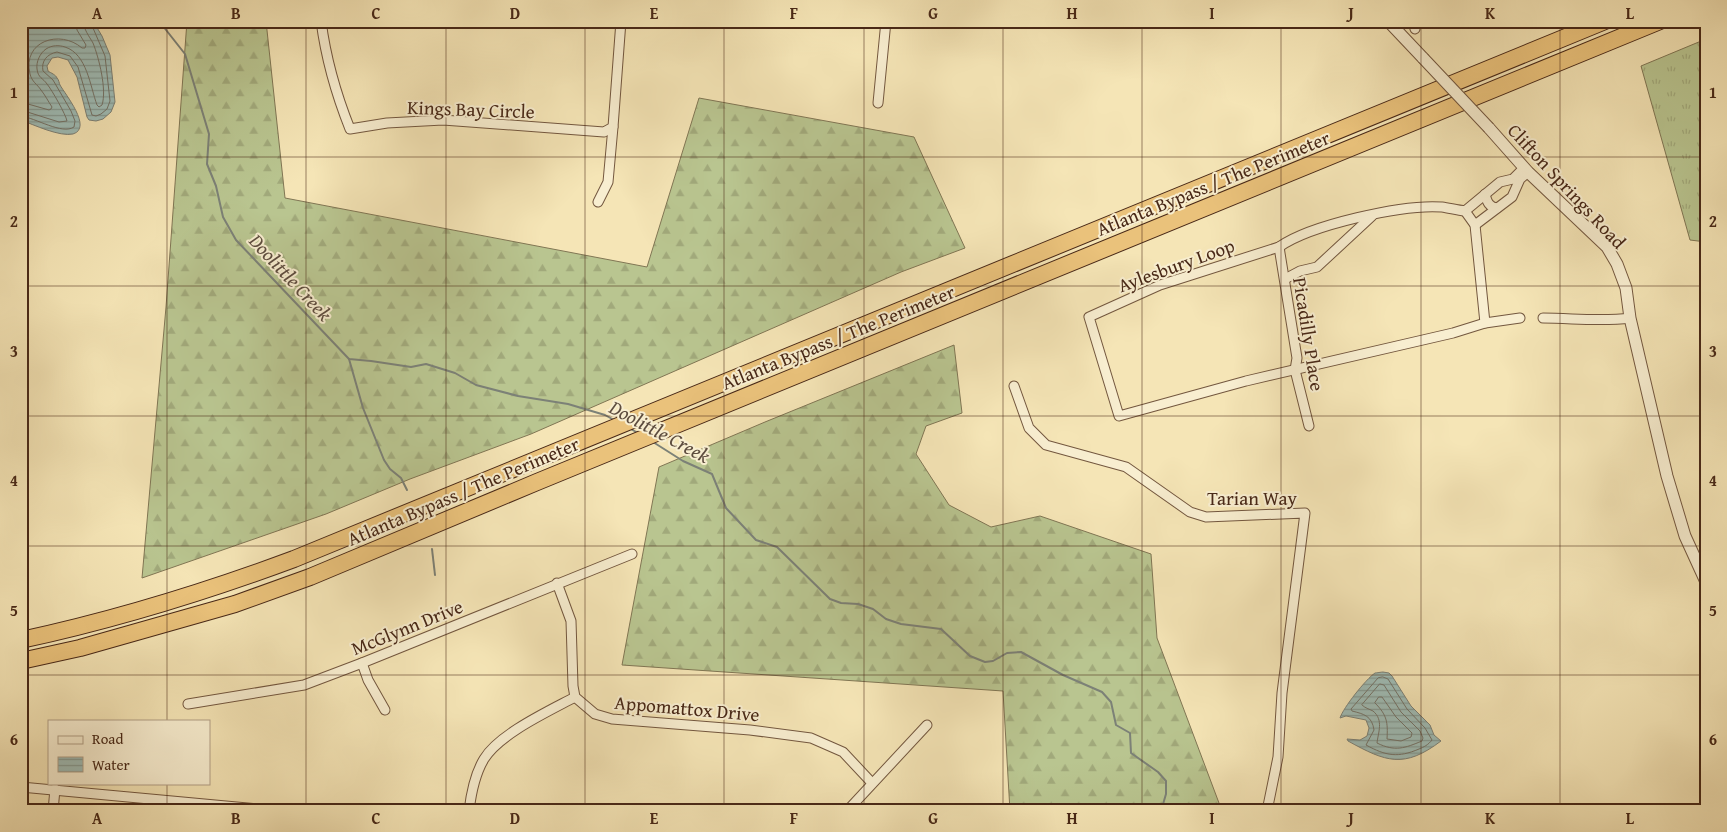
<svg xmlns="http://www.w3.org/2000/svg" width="1727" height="832" font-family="'Gentium Book Plus',serif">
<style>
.grass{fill:url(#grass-tufts);stroke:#807654}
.forest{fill:url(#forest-firs);stroke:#807654}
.water{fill:url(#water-rules);stroke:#7c8177}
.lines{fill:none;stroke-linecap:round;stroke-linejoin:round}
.shore{stroke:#747267;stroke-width:1}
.stream{stroke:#7c8177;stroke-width:2}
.minor-casing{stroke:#73573f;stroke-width:11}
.tertiary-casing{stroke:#73573f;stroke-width:13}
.motorway-casing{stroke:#482817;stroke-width:18}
.minor{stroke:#f8eed0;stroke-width:9}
.tertiary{stroke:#f8eed0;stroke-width:11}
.motorway{stroke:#eac27b;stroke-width:16}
.tertiary-bridge-casing{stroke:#73573f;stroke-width:13;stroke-linecap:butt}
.tertiary-bridge{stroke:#f8eed0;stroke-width:11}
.grid{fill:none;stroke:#482817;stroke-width:1;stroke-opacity:0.55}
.labels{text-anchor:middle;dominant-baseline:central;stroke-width:4;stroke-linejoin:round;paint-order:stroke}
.street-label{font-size:19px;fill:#482817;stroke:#f8eed0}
.water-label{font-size:20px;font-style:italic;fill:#5e4d3f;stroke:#f8eed0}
.neatline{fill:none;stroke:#482817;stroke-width:2}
.grid-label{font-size:16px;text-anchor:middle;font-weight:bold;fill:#482817}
</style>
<defs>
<pattern id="grass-tufts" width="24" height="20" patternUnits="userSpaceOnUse" patternTransform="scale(1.25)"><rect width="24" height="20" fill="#b9c590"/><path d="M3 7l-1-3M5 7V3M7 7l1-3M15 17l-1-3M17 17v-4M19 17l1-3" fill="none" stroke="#a1a97b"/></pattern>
<pattern id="forest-firs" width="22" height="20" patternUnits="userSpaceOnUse" patternTransform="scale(1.25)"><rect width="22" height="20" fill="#b9c590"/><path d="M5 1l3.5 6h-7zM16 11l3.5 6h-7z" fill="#a1a97b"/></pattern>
<pattern id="water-rules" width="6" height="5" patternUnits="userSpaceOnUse" patternTransform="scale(1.25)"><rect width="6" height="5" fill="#9fbdb7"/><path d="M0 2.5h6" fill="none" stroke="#849a94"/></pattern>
</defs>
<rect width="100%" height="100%" fill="#f5e5b6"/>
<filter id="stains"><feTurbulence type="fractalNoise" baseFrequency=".004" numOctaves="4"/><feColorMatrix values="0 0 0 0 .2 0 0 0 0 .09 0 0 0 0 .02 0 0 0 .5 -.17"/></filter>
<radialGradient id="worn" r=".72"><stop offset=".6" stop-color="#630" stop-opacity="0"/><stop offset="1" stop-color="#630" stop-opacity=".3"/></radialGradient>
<!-- grass -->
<path class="grass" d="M1706,39V242L1690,240L1641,66Z"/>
<!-- forest -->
<g class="forest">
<path d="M187,21H266L285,198L647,267L699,98L914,137L965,248L901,272L531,434L410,479L326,514L142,578L166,307Z"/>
<path d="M954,345L962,413L926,426L916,454L949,505L991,527L1040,516L1151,554L1157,638L1222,811H1010L1003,691L622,665L659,467L765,422Z"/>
</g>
<!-- water -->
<g class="water">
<path d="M21,21H93L102,36L110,55L115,102L111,112L103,119L96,121L89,120L87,117L77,77L68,60L58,57L52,58L47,66L48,71C51,73 56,75 57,78C59,80 59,83 60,85C65,94 93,128 73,134C60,137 34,125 21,120Z"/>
<path d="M1383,672L1389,673L1392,676L1411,706L1430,725L1434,735L1441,741C1404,769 1386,762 1348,741L1347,739L1360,740L1367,736L1369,728L1366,720L1346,716L1340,718C1343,708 1366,679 1375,673C1377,673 1381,672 1383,672Z"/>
</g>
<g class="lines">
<!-- shore -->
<g class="shore">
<path d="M21,102L49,110L51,109L52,107C48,101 45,95 41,90C37,84 32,82 30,74C22,41 60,29 82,48H85L86,45L77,30L76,21"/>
<path d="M21,110L59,122L67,121C66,115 52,90 47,84C43,78 38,78 37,69C36,62 40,53 46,49C52,45 59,45 65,47C87,54 90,86 97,105L99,107L102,105C107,90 99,58 93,43C89,36 84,30 83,21"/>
<path d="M21,116C36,118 62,135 74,127L75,121L71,111L53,80L43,71C41,61 47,54 57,52L70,56L78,67L92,115L96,116L101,114L107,109L110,101L105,56L90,21"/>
<path d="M1383,677L1388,679L1407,709L1425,728L1432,740C1428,745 1424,747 1419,749C1398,758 1386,756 1366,745L1374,730C1372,716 1364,714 1352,711L1351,709L1378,678Z"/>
<path d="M1380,684L1384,685L1401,712L1420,731L1423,738L1422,741C1405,748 1395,752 1377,743C1378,733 1384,720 1373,711C1369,709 1365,708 1362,705Z"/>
<path d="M1379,697H1382L1396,717L1412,733L1411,737L1401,741L1387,739C1388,722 1387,715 1375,703Z"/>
</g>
<!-- stream -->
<g class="stream">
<path d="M159,21L185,54L209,134L207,164L216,186L223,217L236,240L349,359L371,361L411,367L426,364L455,373L476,385L518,396L568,404L605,415L614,420"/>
<path d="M349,359L363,408L384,460L390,469L401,478L407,490"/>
<path d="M629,428L638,433"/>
<path d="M653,442L683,461L712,474L726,508L756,540L777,547L830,599L841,603L858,604L873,609L886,619L901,624L941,629L970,656L985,662L993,661L1007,653L1021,652L1063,675L1102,692L1111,702L1116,725L1130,733L1131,753L1158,772L1166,781V794L1161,811"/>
<path d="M432,549L435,575"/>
</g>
<defs>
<g id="minor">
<path d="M321,21C326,59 336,94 350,129L387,123L443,120L604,132L613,127L621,21"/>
<path d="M1413,21L1415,29"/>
<path d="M878,103L886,21"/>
<path d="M1485,194C1487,202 1489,207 1497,208"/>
<path d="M598,202L608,182L613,127"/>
<path d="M1465,211L1475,225L1485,323"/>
<path d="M1475,225L1512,197L1520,179L1527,173"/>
<path d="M1279,247L1297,358L1295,370L1309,426"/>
<path d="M1285,279L1300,271L1317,267L1372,216"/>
<path d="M1520,318L1485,323L1453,333L1246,381L1119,416L1089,317L1160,285L1279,247C1310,225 1403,204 1442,207C1449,208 1457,210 1465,211L1500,182L1513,179L1524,168"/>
<path d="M1543,318C1572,318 1601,322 1630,318"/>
<path d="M1014,386L1029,428L1046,445L1126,467L1190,512L1206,517L1305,513L1282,693L1278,757L1267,811"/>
<path d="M557,583L571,621L573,686L575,697L595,714L612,719L750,730L811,738L843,752L872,783"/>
<path d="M362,663L368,680L385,710"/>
<path d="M188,704L304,685L362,663L632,554"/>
<path d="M21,787L279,811"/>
<path d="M53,811L55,789"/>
<path d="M469,811C471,794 475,774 484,759C499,734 549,711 575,697"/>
<path d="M847,811L927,725"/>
</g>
<g id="tertiary">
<path d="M1388,21L1423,58"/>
<path d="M1489,128L1528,172L1607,247L1617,264L1626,288L1630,318L1667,476L1685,536L1706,582"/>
</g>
<g id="motorway">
<path d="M21,640C114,620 205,592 294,559L1605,21"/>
<path d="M21,661L80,648L235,604L310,577L537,482L1660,21"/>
</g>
</defs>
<!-- minor casing -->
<use href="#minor" class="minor-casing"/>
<!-- tertiary casing -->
<use href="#tertiary" class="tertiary-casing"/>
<!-- motorway casing -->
<use href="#motorway" class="motorway-casing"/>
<!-- minor -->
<use href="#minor" class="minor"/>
<!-- tertiary -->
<use href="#tertiary" class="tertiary"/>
<!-- motorway -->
<use href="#motorway" class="motorway"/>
<defs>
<path id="tertiary-bridge" d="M1423,58L1489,128"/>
</defs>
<!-- tertiary-bridge casing -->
<use href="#tertiary-bridge" class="tertiary-bridge-casing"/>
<!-- tertiary-bridge -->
<use href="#tertiary-bridge" class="tertiary-bridge"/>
</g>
<!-- grid -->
<path class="grid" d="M167,21V721M306,21V811M446,21V811M585,21V811M724,21V811M864,21V811M1003,21V811M1142,21V811M1281,21V811M1421,21V811M1560,21V811M21,157H1706M21,286H1706M21,416H1706M21,546H1706M21,675H1706M167,783V811"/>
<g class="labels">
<!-- street labels -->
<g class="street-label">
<text transform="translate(471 109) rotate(2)">Kings Bay Circle</text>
<text transform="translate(1213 183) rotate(-22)">Atlanta Bypass / The Perimeter</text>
<text transform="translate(1567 186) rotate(47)">Clifton Springs Road</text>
<text transform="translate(1176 265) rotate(-20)">Aylesbury Loop</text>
<text transform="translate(1309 334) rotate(81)">Picadilly Place</text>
<text transform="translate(838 337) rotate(-22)">Atlanta Bypass / The Perimeter</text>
<text transform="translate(463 491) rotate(-23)">Atlanta Bypass / The Perimeter</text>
<text x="1252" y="498">Tarian Way</text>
<text transform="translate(407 627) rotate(-22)">McGlynn Drive</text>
<text transform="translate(687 708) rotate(5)">Appomattox Drive</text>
</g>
<!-- water labels -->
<g class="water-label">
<text transform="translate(291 277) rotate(47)">Doolittle Creek</text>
<text transform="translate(660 431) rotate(28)">Doolittle Creek</text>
</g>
</g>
<!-- margin -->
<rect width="1727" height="832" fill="none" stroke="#f5e5b6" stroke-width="55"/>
<!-- legend -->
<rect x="48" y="720" width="162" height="65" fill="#f8eed0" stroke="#b29f86"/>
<rect x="58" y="736" width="25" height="8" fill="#f8eed0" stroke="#b29f86"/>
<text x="92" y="744" font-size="15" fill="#482817">Road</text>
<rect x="58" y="757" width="25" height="15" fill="url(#water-rules)" stroke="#b29f86"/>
<text x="92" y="770" font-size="15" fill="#482817">Water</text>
<rect x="28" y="28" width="1672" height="776" class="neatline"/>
<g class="grid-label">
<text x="97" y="19">A</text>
<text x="236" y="19">B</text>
<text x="376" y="19">C</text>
<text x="515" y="19">D</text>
<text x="654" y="19">E</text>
<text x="794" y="19">F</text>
<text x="933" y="19">G</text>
<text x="1072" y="19">H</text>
<text x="1212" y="19">I</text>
<text x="1351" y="19">J</text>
<text x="1490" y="19">K</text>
<text x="1630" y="19">L</text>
<text x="14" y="98">1</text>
<text x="1713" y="98">1</text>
<text x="14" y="227">2</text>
<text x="1713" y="227">2</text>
<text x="14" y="357">3</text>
<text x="1713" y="357">3</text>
<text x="14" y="486">4</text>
<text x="1713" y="486">4</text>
<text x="14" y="616">5</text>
<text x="1713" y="616">5</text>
<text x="14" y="745">6</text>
<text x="1713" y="745">6</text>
<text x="97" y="824">A</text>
<text x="236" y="824">B</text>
<text x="376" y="824">C</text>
<text x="515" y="824">D</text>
<text x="654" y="824">E</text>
<text x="794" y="824">F</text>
<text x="933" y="824">G</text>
<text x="1072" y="824">H</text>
<text x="1212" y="824">I</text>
<text x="1351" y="824">J</text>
<text x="1490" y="824">K</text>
<text x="1630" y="824">L</text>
</g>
<rect width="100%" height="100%" filter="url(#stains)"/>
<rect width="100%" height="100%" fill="url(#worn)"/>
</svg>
